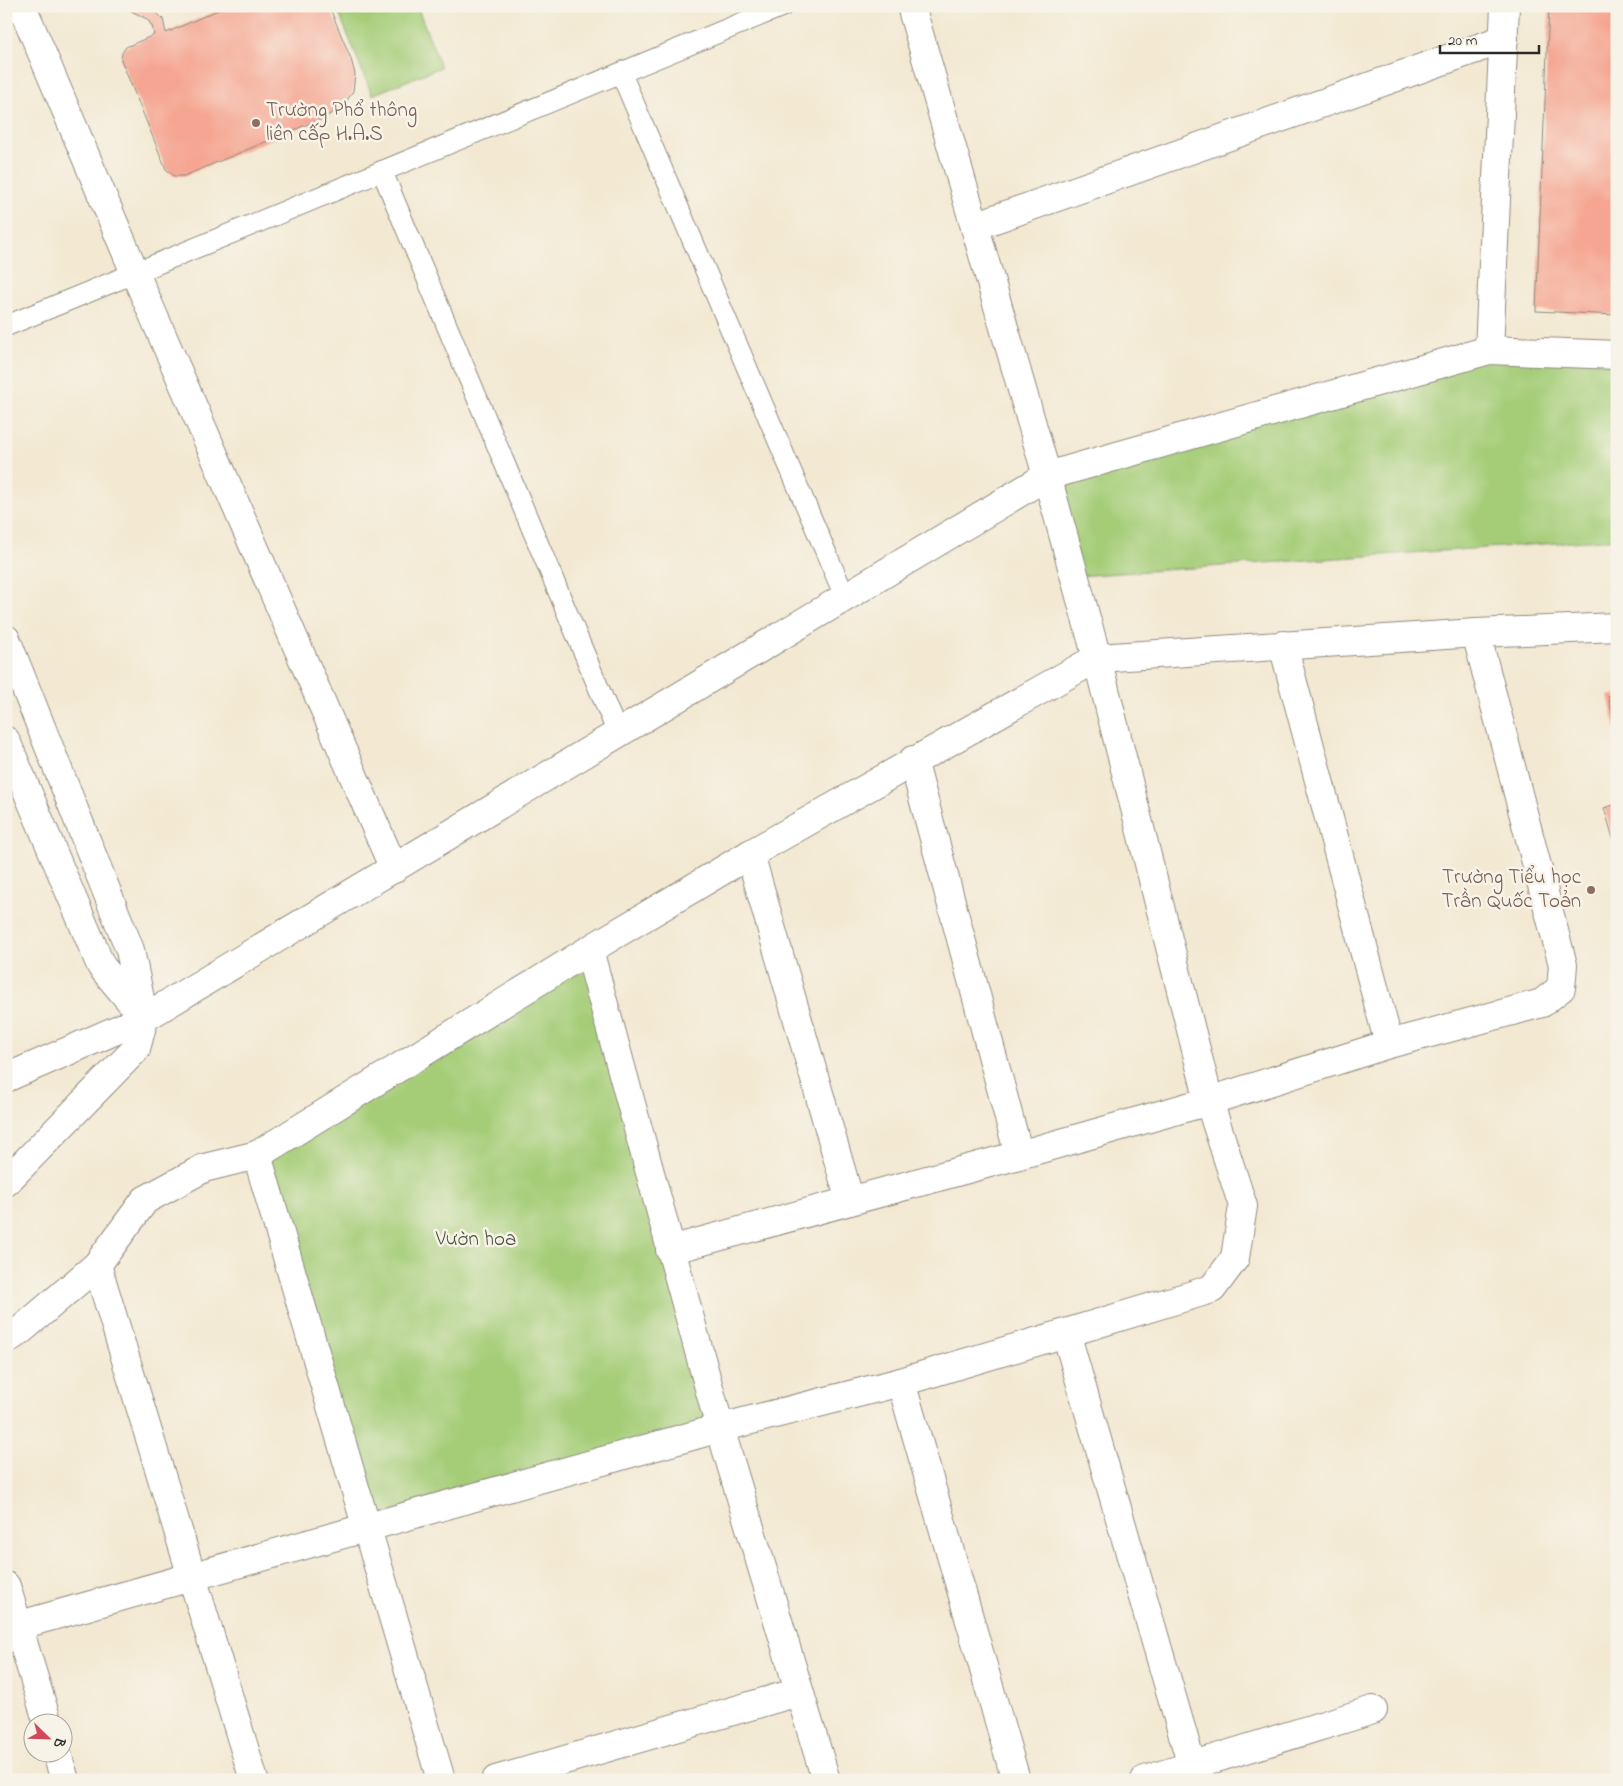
<svg xmlns="http://www.w3.org/2000/svg" width="1623" height="1786" font-family="'Indie Flower',sans-serif">
<style>
.green{fill:#a5cd78;stroke:#687c52}
.building{fill:#f5a591}
.lines{fill:none;stroke-linecap:round;stroke-linejoin:round}
.lane-casing{stroke:#8f8a7f;stroke-width:22}
.street-casing{stroke:#8f8a7f;stroke-width:30}
.lane{stroke:#fff;stroke-width:20}
.street{stroke:#fff;stroke-width:28}
.education-dot{fill:#8d6e63;stroke:#f7f3e8;stroke-width:2}
.labels{text-anchor:middle;dominant-baseline:central;stroke-width:5;stroke-linejoin:round;paint-order:stroke}
.education-label{font-size:21px;fill:#785e54;stroke:#f7f3e8;text-anchor:start}
.park-label{font-size:21px;fill:#4a543e;stroke:#f7f3e8}
</style>
<rect width="100%" height="100%" fill="#f7f3e8"/>
<filter id="ink" filterUnits="userSpaceOnUse"><feTurbulence type="fractalNoise" baseFrequency=".02" numOctaves="2"/><feDisplacementMap in="SourceGraphic" scale="10" xChannelSelector="R" yChannelSelector="G"/><feConvolveMatrix kernelMatrix="1 2 1 2 8 2 1 2 1" color-interpolation-filters="sRGB"/></filter>
<filter id="wash" filterUnits="userSpaceOnUse"><feTurbulence type="fractalNoise" baseFrequency=".0096" numOctaves="4" result="noise"/><feDisplacementMap in="SourceGraphic" scale="20" xChannelSelector="R" yChannelSelector="G"/><feGaussianBlur stdDeviation="1.12" result="paint"/><feColorMatrix in="noise" values="0 0 0 0 0 0 0 0 0 0 0 0 0 0 0 0 0 1.4 0 .05"/><feComposite in="paint" operator="in"/></filter>
<g filter="url(#wash)">
<rect width="100%" height="100%" fill="#f3e9d3"/>
<!-- green -->
<g class="green">
<path d="M336,6H417L441,67L372,95Z"/>
<path d="M1490,352L1617,357V539L1076,576L1049,477Z"/>
<path d="M588,953L717,1426L369,1525L259,1156Z"/>
</g>
<g id="blocks">
<!-- building -->
<g class="building">
<path d="M122,6H145L157,13L163,19L166,33L227,6H329L351,59L355,74L353,91L343,107L325,117L184,176H174L166,169L121,60L122,53L126,47L154,35L152,26L147,19Z"/>
<path d="M1549,6H1617V315L1536,311Z"/>
<path d="M1617,694V728L1616,729L1608,696Z"/>
<path d="M1617,804V847L1616,848L1604,808Z"/>
</g>
</g>
</g>
<g filter="url(#ink)">
<use href="#blocks" fill-opacity="0" stroke="#8f8a7f" stroke-width="1"/>
<g class="lines">
<defs>
<g id="lane">
<path d="M621,73L845,597"/>
<path d="M382,171L618,734"/>
<path d="M6,326L783,6"/>
</g>
<g id="street">
<path d="M22,6L135,273L394,869"/>
<path d="M975,226L1504,39"/>
<path d="M1489,350L1505,6"/>
<path d="M6,639L130,950L144,1018L136,1049L6,1182"/>
<path d="M1283,645L1389,1044"/>
<path d="M6,741L101,966L142,1015"/>
<path d="M913,760L1019,1155"/>
<path d="M750,854L850,1201"/>
<path d="M589,950L720,1428L826,1780"/>
<path d="M6,1078L144,1018L1047,476L1489,350L1617,355"/>
<path d="M257,1155L441,1780"/>
<path d="M670,1250L1019,1155L1209,1101L1389,1044L1542,1003L1561,988L1563,965L1476,633"/>
<path d="M97,1265L254,1780"/>
<path d="M1066,1333L1192,1766"/>
<path d="M6,1340L21,1330L97,1265L145,1200L204,1168L257,1155L589,950L750,854L1097,658L1476,633L1617,627"/>
<path d="M901,1382L1016,1780"/>
<path d="M6,1586L48,1724"/>
<path d="M6,1629L720,1428L901,1382L1066,1333L1212,1289L1235,1258L1243,1206L1209,1101L1097,658L1047,476L911,6"/>
<path d="M57,1754L65,1780"/>
<path d="M496,1780L798,1692"/>
<path d="M1145,1780L1373,1710"/>
</g>
</defs>
<!-- lane casing -->
<use href="#lane" class="lane-casing"/>
<!-- street casing -->
<use href="#street" class="street-casing"/>
<!-- lane -->
<use href="#lane" class="lane"/>
<!-- street -->
<use href="#street" class="street"/>
</g>
</g>
<!-- markers -->
<g class="education-dot">
<circle cx="256" cy="123" r="5"/>
<circle cx="1591" cy="890" r="5"/>
</g>
<g class="labels">
<!-- education labels -->
<g class="education-label">
<text x="266" y="111">Trường Phổ thông<tspan x="266" dy="24">liên cấp H.A.S</tspan></text>
<text x="1581" y="878" text-anchor="end">Trường Tiểu học<tspan x="1581" dy="24">Trần Quốc Toản</tspan></text>
</g>
<!-- park labels -->
<g class="park-label">
<text x="476" y="1240">Vườn hoa</text>
</g>
</g>
<!-- margin -->
<rect width="1623" height="1786" fill="none" stroke="#f7f3e8" stroke-width="25"/>
<!-- north arrow -->
<g transform="translate(48 1738) rotate(113)"><circle r="24" fill="#f7f3e8" stroke="#a5a39c"/>
<path d="M0-4L9 19L0 12L-9 19Z" fill="#d1495b"/>
<text y="-8" font-size="14" font-weight="bold" text-anchor="middle" fill="#2b2b2b">B</text>
</g>
<!-- scale -->
<path d="M1440 45v8h99v-8" fill="none" stroke="#2b2b2b" stroke-width="2.5"/>
<text x="1448" y="45" font-size="15" fill="#2b2b2b" stroke="#f7f3e8" stroke-width="4" paint-order="stroke">20 m</text>
</svg>
